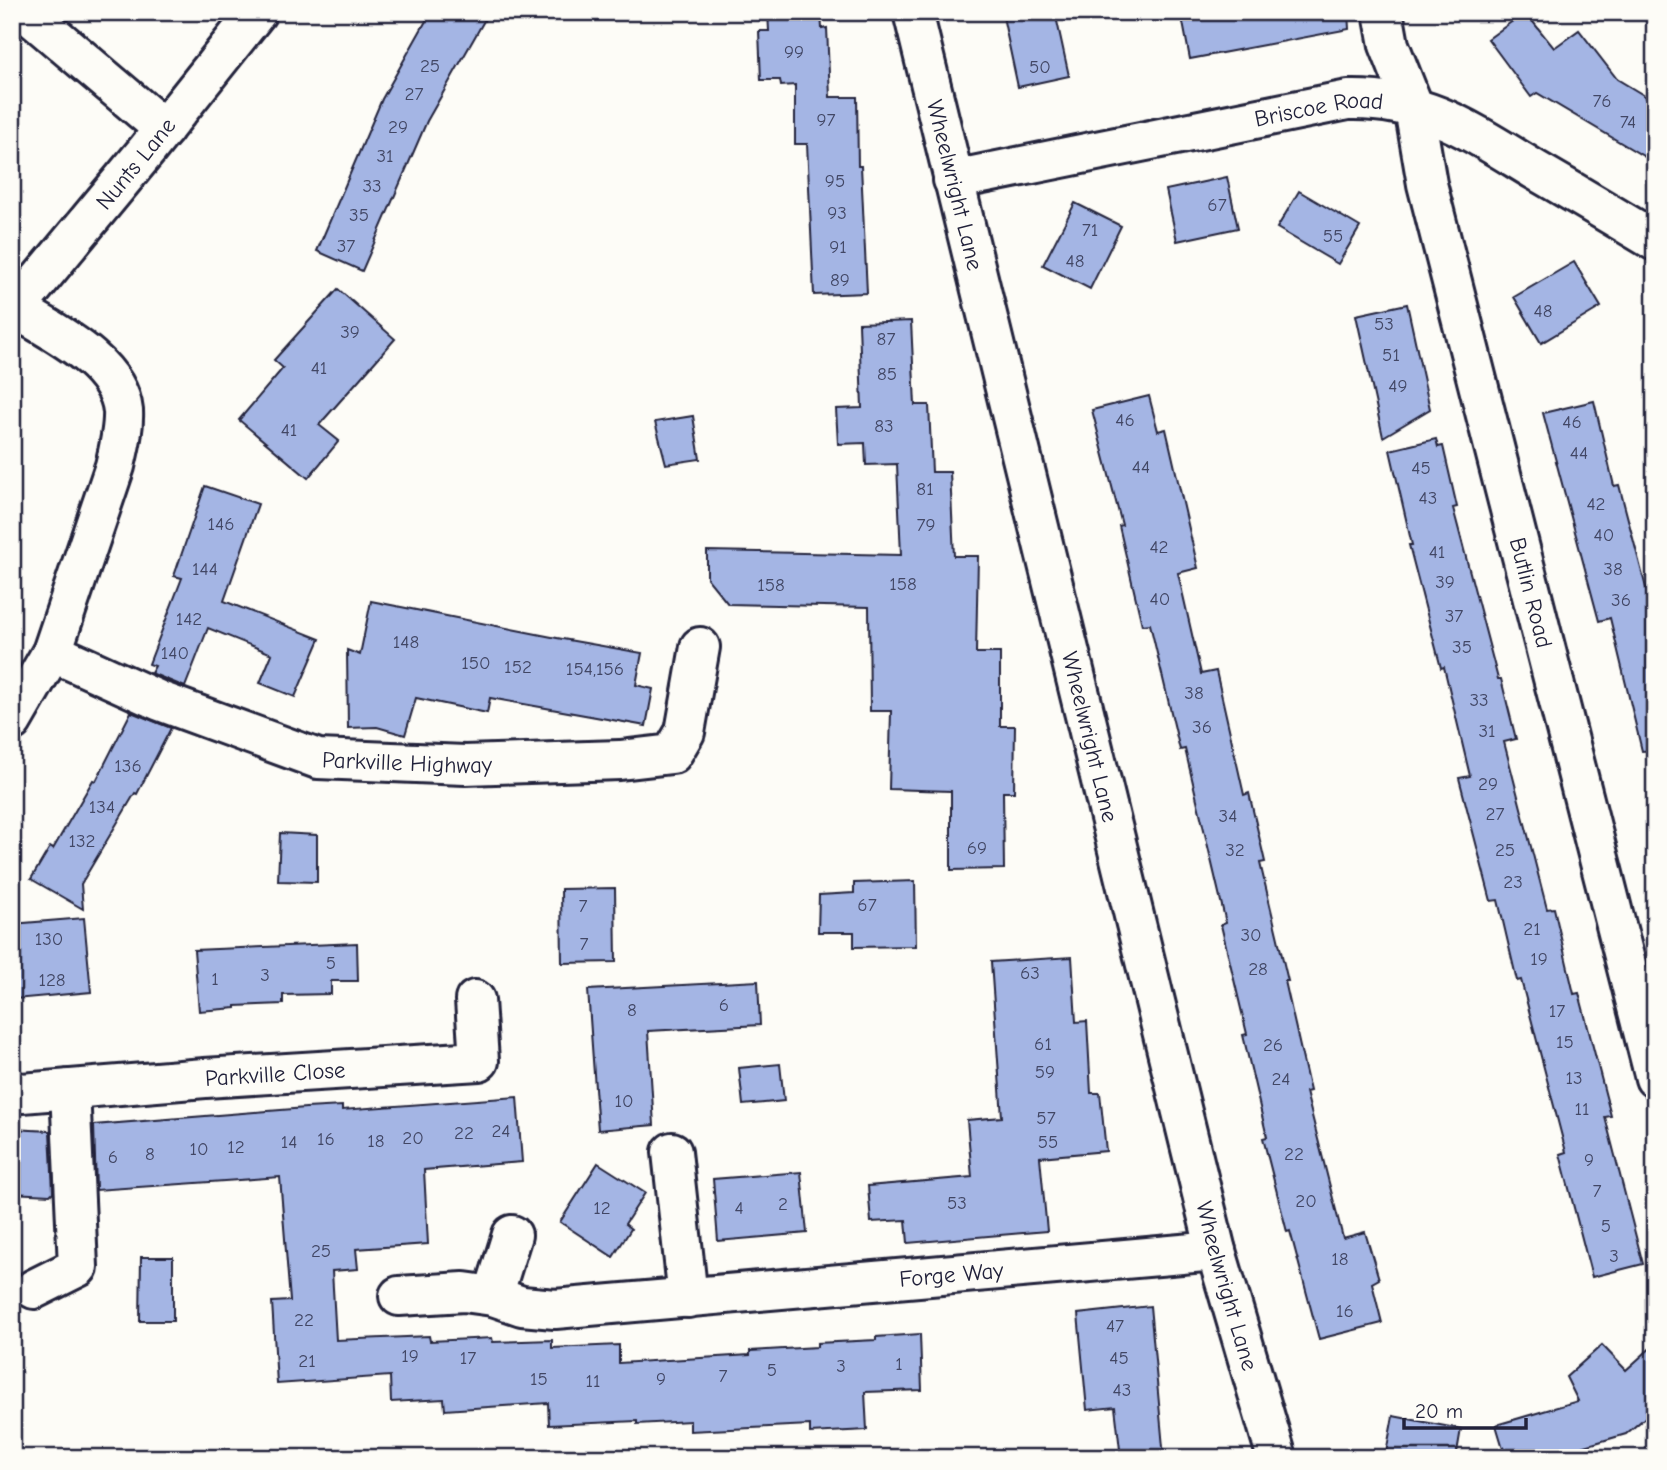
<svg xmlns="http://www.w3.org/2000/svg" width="1667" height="1470" font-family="'Comic Neue',sans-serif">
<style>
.building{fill:#a4b5e4;stroke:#22223b;stroke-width:2}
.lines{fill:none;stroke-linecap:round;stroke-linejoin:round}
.minor-casing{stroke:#22223b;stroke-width:44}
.minor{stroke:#fdfcf7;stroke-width:38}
.labels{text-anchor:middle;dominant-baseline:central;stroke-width:6;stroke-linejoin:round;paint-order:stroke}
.number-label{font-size:19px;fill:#424765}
.street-label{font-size:23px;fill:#22223b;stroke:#fdfcf7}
</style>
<rect width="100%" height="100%" fill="#fdfcf7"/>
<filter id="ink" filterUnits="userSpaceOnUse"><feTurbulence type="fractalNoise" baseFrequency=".0143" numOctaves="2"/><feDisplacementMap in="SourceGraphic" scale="14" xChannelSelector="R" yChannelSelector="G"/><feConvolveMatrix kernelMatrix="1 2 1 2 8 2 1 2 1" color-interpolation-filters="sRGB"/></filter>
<g filter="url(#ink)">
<!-- building -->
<g class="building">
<path d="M431,12H489L427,121L362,271L317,251L382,99Z"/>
<path d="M768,12H821L822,29L827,28L830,97H857L858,166H861L867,293L814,295L807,144H795V85L781,86L780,80H761L759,31H769Z"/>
<path d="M1002,12H1055L1069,76L1018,87Z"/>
<path d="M1181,12H1348L1349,29L1190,59Z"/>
<path d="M1525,12L1554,48L1579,30L1617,79L1655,102V163L1537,93L1531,97L1488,39Z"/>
<path d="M1227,177L1238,228L1177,241L1166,190Z"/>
<path d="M1299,191L1360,227L1338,264L1277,228Z"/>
<path d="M1075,203L1121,226L1090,289L1043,265Z"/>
<path d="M1574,262L1601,307L1541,343L1514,297Z"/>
<path d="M338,289L395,339L319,425L339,441L308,478L239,420L283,368L274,360Z"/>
<path d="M1407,304L1430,409L1383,437L1356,315Z"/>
<path d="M911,321L915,405H929L932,472H950L954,556H978L976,653H1000V726H1015L1014,792H1003L1004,869L951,870V791L889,789L891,711H870L869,607L728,604L707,578V551L901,555L897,464L866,465L865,443L838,444L836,409L862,408L859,323Z"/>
<path d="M1149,396L1158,431L1166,429L1198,568L1178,573L1201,674L1216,671L1244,795L1249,793L1265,862L1260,863L1288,981H1285L1310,1091L1306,1092L1343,1238L1365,1232L1379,1279L1372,1283L1382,1323L1319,1339L1290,1231L1287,1232L1263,1138L1267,1137L1243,1035L1247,1034L1221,925L1226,923L1185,749L1180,750L1150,624L1142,625L1119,526L1122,525L1092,410Z"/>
<path d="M1594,401L1614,486L1619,485L1655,622V750L1642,751L1610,618L1599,621L1543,413Z"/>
<path d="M693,416L700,459L666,464L655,422Z"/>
<path d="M1436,439L1438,447L1443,446L1457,507L1453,508L1498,679H1501L1516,739L1504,742L1547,909L1554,908L1574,994L1579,993L1611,1116L1605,1117L1643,1264L1592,1277L1560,1154L1566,1152L1521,980L1517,981L1498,900L1491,901L1459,778L1470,776L1444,667L1441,668L1409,545H1412L1390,450Z"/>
<path d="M205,486L258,504L224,601L320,639L295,697L260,683L272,654L208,628L185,687L151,673L155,666L149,664L182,578L174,576Z"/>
<path d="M371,601L557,638L642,653L636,685L653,689L646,726L490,698L487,713L416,698L405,735L377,727L348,728L347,650L360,655Z"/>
<path d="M131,712L171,728L137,794L135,793L81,884L83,909L31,879L50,847L53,849L93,780L96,781Z"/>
<path d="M280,833L317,835V882L278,881Z"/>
<path d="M915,881L916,946L854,947V932H818L819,895L854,893V883Z"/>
<path d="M615,888L616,962L562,963L561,889Z"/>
<path d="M84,918L91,992L15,999L12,924Z"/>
<path d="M357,943L358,981H331V994L283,995V1004L236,1006V1008L199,1011L194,950Z"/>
<path d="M1072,957L1076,1022L1087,1021L1091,1093H1100L1106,1151L1040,1157L1047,1231L908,1243L906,1220L871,1222L868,1186L972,1177L967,1120L1002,1117L991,962Z"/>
<path d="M758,981L760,1025L648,1031L654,1125L598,1130L588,990Z"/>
<path d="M780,1064L784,1101L743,1105L739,1068Z"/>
<path d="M517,1097L522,1162L424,1170L428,1244L356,1249L358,1269L332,1271L336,1340L429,1336L430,1341L492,1338L493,1342L552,1340V1348L619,1345V1363L750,1355V1351L817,1347V1343L876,1340V1337L920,1334L922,1390L865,1392L867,1430L810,1433V1425L690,1431V1421L637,1424V1421L549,1425L548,1403L445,1410L444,1399L391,1402L390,1376L277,1384L272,1302L290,1301L280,1177L96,1190L94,1125L306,1108L342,1106V1110Z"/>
<path d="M12,1129L50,1131L53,1192L50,1195L12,1193Z"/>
<path d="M598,1163L645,1193L625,1224L631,1229L613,1257L560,1222Z"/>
<path d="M801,1172L807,1233L718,1241L713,1179Z"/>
<path d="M141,1257H173V1321H140Z"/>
<path d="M1150,1306L1164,1458H1121L1115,1407L1087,1410L1078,1314Z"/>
<path d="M1655,1344V1409L1626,1434L1544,1458H1506L1496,1425L1578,1401L1566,1377L1602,1345L1626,1370Z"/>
<path d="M1393,1416L1461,1429L1456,1458H1385Z"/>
</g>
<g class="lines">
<defs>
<g id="minor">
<path d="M26,12L164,129"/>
<path id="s1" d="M913,12L1216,1251L1277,1458"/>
<path id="s2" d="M1383,12L1389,45L1414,108L1427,184L1655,1078"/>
<path id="s3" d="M953,180L1348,100C1425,98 1472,132 1535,170C1575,193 1615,217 1655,241"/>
<path id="s4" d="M12,313L147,150L257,12"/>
<path id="s5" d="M52,652L160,701L318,759L465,765L620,760L672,754L685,732L700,647"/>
<path d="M12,721L52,652L115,466C119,448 124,429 123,411C118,362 53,332 16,309"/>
<path id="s6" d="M12,1091L22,1093L205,1078L479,1061L475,1000"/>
<path d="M672,1152L688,1298"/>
<path d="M34,1289L78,1267L70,1089"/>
<path id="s7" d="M399,1296L464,1292L493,1296L522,1306L555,1309L1216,1251"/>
<path d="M493,1296L512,1235"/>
</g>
</defs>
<!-- minor casing -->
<use href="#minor" class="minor-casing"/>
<!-- minor -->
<use href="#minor" class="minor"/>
</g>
</g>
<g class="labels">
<!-- number labels -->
<g class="number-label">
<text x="794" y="52">99</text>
<text x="430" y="66">25</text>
<text x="1040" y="67">50</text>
<text x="414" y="94">27</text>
<text x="1602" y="101">76</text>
<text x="826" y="120">97</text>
<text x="1628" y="122">74</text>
<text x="398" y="127">29</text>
<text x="385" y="156">31</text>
<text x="835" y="181">95</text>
<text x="372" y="186">33</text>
<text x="1217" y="205">67</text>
<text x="837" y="213">93</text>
<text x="359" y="215">35</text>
<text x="1090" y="230">71</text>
<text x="1333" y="236">55</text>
<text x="346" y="246">37</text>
<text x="838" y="247">91</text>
<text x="1075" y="261">48</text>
<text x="840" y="280">89</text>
<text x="1543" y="311">48</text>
<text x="1384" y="324">53</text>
<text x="350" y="332">39</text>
<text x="886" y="339">87</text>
<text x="1391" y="355">51</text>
<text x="319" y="368">41</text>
<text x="887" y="374">85</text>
<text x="1398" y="386">49</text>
<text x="1125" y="420">46</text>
<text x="1572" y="422">46</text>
<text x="884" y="426">83</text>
<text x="289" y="430">41</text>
<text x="1579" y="453">44</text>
<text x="1141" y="467">44</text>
<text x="1421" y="468">45</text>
<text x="925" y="489">81</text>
<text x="1428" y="498">43</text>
<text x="1596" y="504">42</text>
<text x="221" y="524">146</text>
<text x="926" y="525">79</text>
<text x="1604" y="535">40</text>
<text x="1159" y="547">42</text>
<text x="1437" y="552">41</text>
<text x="205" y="569">144</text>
<text x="1613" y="569">38</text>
<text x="1445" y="582">39</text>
<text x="903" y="584">158</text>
<text x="771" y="585">158</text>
<text x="1160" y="599">40</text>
<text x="1621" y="600">36</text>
<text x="1454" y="616">37</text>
<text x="189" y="619">142</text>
<text x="406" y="642">148</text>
<text x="1462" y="647">35</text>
<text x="175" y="653">140</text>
<text x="476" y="663">150</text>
<text x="518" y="667">152</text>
<text x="595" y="669">154,156</text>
<text x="1194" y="693">38</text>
<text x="1479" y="700">33</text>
<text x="1202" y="727">36</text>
<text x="1487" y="731">31</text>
<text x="128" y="766">136</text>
<text x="1488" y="784">29</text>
<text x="102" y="807">134</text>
<text x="1495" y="814">27</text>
<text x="1228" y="816">34</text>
<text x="82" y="841">132</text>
<text x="977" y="848">69</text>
<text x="1235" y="850">32</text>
<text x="1505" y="850">25</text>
<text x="1513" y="882">23</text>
<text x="867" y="905">67</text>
<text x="583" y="906">7</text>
<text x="1532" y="929">21</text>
<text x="1251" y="935">30</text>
<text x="49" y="939">130</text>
<text x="584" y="944">7</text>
<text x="1539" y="959">19</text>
<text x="331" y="963">5</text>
<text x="1258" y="969">28</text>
<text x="1030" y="973">63</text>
<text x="265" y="975">3</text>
<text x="215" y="979">1</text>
<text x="52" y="980">128</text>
<text x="724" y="1005">6</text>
<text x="632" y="1010">8</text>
<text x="1557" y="1011">17</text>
<text x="1565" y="1042">15</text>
<text x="1043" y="1044">61</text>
<text x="1273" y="1045">26</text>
<text x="1045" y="1072">59</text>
<text x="1574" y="1078">13</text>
<text x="1281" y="1079">24</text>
<text x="624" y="1101">10</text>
<text x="1582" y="1109">11</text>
<text x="1046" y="1118">57</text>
<text x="501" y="1131">24</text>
<text x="464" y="1133">22</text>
<text x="413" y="1138">20</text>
<text x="326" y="1139">16</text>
<text x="376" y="1141">18</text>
<text x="289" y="1142">14</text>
<text x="1048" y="1142">55</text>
<text x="236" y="1147">12</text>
<text x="199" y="1149">10</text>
<text x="150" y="1154">8</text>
<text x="1294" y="1154">22</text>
<text x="113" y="1157">6</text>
<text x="1589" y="1160">9</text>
<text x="1597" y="1191">7</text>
<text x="1306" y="1201">20</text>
<text x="957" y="1203">53</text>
<text x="783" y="1204">2</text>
<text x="602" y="1208">12</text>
<text x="739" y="1208">4</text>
<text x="1606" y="1226">5</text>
<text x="321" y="1251">25</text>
<text x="1614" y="1256">3</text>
<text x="1340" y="1259">18</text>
<text x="1345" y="1311">16</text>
<text x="304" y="1320">22</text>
<text x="1115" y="1326">47</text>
<text x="410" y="1356">19</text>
<text x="468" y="1358">17</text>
<text x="1119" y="1358">45</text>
<text x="307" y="1361">21</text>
<text x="899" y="1364">1</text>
<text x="841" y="1366">3</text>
<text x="772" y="1370">5</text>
<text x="723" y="1376">7</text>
<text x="539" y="1379">15</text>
<text x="661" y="1379">9</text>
<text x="593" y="1381">11</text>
<text x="1122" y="1390">43</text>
</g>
<!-- street labels -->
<g class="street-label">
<text stroke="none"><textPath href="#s3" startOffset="373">Briscoe Road</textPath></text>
<text stroke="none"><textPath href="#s4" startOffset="194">Nunts Lane</textPath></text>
<text stroke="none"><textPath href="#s1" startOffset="178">Wheelwright Lane</textPath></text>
<text stroke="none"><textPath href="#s2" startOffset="600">Butlin Road</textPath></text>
<text stroke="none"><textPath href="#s1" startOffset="746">Wheelwright Lane</textPath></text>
<text stroke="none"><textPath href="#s5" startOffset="376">Parkville Highway</textPath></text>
<text stroke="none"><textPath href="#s6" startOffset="264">Parkville Close</textPath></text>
<text stroke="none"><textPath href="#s7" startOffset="556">Forge Way</textPath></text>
<text stroke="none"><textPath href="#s1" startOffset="1312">Wheelwright Lane</textPath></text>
</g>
</g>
<!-- margin -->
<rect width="1667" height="1470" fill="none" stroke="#fdfcf7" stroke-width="42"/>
<rect x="21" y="21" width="1625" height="1428" fill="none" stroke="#22223b" stroke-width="2.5" filter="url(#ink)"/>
<!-- scale -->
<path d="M1404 1418v10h122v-10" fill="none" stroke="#22223b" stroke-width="3.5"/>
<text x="1415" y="1418" font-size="21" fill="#22223b" stroke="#fdfcf7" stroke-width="5" paint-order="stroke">20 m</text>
</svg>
